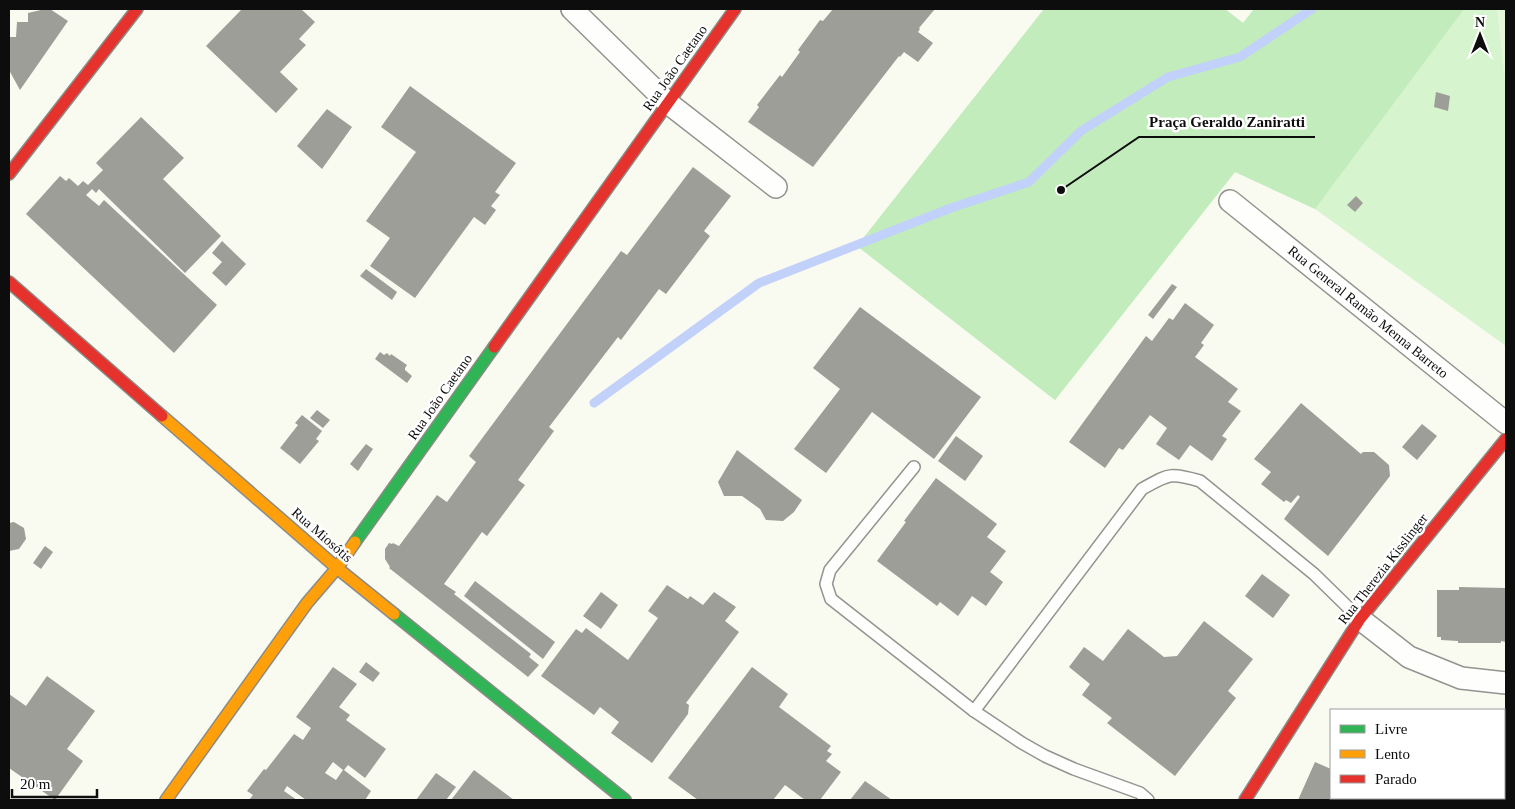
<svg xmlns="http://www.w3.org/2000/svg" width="1515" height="809" font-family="Georgia,serif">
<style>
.green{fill:#d6f4ce}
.forest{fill:#c2ecbc}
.pitch{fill:#e4f7d9}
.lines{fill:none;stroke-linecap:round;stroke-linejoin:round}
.stream{stroke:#c2d1f9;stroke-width:9}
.building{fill:#9d9e97;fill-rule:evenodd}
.lane-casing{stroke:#939490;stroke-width:14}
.street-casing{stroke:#939490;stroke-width:24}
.fast-casing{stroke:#8a8b86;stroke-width:14}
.slow-casing{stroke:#8a8b86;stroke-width:14}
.jam-casing{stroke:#8a8b86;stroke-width:14}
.lane{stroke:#fefefd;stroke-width:11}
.street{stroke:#fefefd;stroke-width:21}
.fast{stroke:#30b455;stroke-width:11}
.slow{stroke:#ff9f0a;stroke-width:11}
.jam{stroke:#e5322d;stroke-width:11}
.labels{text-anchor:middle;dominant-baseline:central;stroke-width:5;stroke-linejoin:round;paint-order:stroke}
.street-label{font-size:14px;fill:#0d0d0d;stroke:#fff}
.leader{fill:none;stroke:#0d0d0d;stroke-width:2}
.callout-dot{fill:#0d0d0d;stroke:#fff;stroke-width:2}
.callout-label{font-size:15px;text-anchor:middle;font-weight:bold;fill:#0d0d0d;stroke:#fff;stroke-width:5;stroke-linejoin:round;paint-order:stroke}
</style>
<rect width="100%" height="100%" fill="#f9fbf1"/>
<!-- green -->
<path class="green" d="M1044,9H1225L1243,23L1254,9H1506V346L1315,209L1235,172L1055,400L857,246Z"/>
<!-- forest -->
<path class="forest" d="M1044,9H1225L1243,23L1254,9H1464L1315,209L1235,172L1055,400L857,246Z"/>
<!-- pitch -->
<path class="pitch" d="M1497,9H1506V91Z"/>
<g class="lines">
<!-- stream -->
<path class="stream" d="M594,403L759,283L951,208L1029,182L1081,131L1168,77L1240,57L1312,9"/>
</g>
<!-- building -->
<g class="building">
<path d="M45,9H50L68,21L20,90L9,70V37H16L17,22H28V13Z"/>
<path d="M242,9H301L315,22L299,39L306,45L280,72L298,89L276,113L206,46Z"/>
<path d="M833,9H935L919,28L920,29L918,32L933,43L918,62L904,52L900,57L899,56L813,167L748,122L759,107L757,105L780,75L782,77L800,52L798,50L820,20L823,21Z"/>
<path d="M410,86L516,163L495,192L500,195L491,206L496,210L485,225L474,217L415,298L370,266L390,238L366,221L416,152L381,127Z"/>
<path d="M1436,92L1450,96L1448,111L1434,107Z"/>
<path d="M327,109L352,127L322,169L297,146Z"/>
<path d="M141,117L184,158L163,179L221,236L185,273L99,189L96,193L92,189L86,195L99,206L104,200L217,305L174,353L26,214L60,176L66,181L69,178L78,186L83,181L88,185L103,170L96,163Z"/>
<path d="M693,167L731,196L704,231L710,236L666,294L659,289L621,340L618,337L549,427L554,431L518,480L525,485L487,536L482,532L444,584L456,592L454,594L531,654L529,657L539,665L528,677L389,568L390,567L385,559V549L389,543L392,544L393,543L399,546L437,495L447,502L476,462L469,456L621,251L627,255Z"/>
<path d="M1356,196L1363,203L1355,212L1347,205Z"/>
<path d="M222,241L246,264L226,286L212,273L222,262L212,253Z"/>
<path d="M366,269L397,292L392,300L360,276Z"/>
<path d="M1172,284L1177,287L1153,319L1148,315Z"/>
<path d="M1185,303L1214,325L1201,343L1204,345L1195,357L1238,389L1228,402L1241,411L1222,436L1227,439L1212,461L1190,445L1179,460L1156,444L1167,428L1150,415L1123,450L1119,448L1105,468L1069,442L1146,336L1152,341L1169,318L1173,320Z"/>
<path d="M860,307L981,397L934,459L872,412L826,473L794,449L840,389L813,368Z"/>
<path d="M380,352L384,355L387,353L390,356L391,354L407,365L405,368V370L412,376L407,383L375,359Z"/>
<path d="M1301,403L1361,454L1363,452H1374L1389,465L1390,476L1328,556L1284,519L1300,497L1298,495L1291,503L1286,500L1284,502L1261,484L1271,472L1254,459Z"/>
<path d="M317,410L330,420L323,428L310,418Z"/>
<path d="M302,415L322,431L316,439L319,441L300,464L280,448L298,425L295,423Z"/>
<path d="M1422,424L1437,436L1417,460L1402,447Z"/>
<path d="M956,436L983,456L965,481L938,461Z"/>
<path d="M366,444L373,449L358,471L350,464Z"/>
<path d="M737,450L802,500L794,512L783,521L766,520L760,509L742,496H724L718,482Z"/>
<path d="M936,478L997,524L987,537L1006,551L990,572L1003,582L986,606L972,596L958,616L940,602L937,606L877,561L906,522L904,521Z"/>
<path d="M14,522L24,528L26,539L19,549L9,551V523Z"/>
<path d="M45,546L53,552L41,569L33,563Z"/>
<path d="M1262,574L1290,595L1273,618L1245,596Z"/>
<path d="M475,581L555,642L543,659L464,596Z"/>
<path d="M667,585L688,599L690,596L703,605L714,592L736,607L725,621L739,632L686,703L689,705L688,714L652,763L611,733L619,722L600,707L594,715L541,676L576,629L582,633L586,628L628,660L658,618L648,611Z"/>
<path d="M1459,587L1506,588V642L1501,641V643H1458V641L1441,640V637H1437V590H1459Z"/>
<path d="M601,592L618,605L601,629L583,616Z"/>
<path d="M1204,621L1253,659L1228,691L1236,698L1175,776L1107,723L1112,718L1082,695L1090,684L1069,667L1084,647L1103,661L1128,629L1164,657L1177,656Z"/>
<path d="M366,662L380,673L373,682L359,672Z"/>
<path d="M333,667L357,684L339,707L350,715L346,720L386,749L365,778L348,765L344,770L371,791L365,800H306L287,786L284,791L297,800H249L253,795L247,791L264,769L266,770L294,734L303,740L311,728L296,717ZM333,762L343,770L336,780L325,773Z"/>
<path d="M752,667L788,694L779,707L831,746L827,751L832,754L826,761L841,772L820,800H805L785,785L773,800H698L668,778Z"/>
<path d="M47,676L95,711L67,749L83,761L55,800L9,768V694L26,706Z"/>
<path d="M1315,762L1331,769V798H1398L1404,800H1298Z"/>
<path d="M474,770L514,800H451Z"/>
<path d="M436,773L456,787L446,800H416Z"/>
<path d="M865,781L892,800H850Z"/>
<path d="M1459,798H1488L1494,800H1458Z"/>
</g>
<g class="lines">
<defs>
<g id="lane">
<path d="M914,467L830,570L826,584L831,599L974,711L1022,743L1045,756L1074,769L1140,793L1148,800"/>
<path d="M974,711L1142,489C1169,474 1170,472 1200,481L1314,574L1360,619"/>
</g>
<g id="street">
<path d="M572,9L668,103L776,187"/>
<path d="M1230,201L1506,423"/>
<path d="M1360,619L1409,657L1461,678L1506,683"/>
</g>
<g id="fast">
<path d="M355,542L494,347"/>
<path d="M394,614L625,800"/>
</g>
<g id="slow">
<path d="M162,416L337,568L394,614"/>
<path d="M166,800L307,603L337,568L355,542"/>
</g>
<g id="jam">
<path d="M9,174L137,9"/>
<path d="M9,282L162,416"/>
<path d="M494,347L735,9"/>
<path d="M1245,800L1360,619L1506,439"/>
</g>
</defs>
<!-- lane casing -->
<use href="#lane" class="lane-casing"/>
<!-- street casing -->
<use href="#street" class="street-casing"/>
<!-- fast casing -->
<use href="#fast" class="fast-casing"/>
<!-- slow casing -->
<use href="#slow" class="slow-casing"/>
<!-- jam casing -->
<use href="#jam" class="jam-casing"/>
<!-- lane -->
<use href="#lane" class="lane"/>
<!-- street -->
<use href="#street" class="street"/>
<!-- fast -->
<use href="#fast" class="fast"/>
<!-- slow -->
<use href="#slow" class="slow"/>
<!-- jam -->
<use href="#jam" class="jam"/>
</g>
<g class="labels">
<!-- street labels -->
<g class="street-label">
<text transform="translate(675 68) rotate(-55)">Rua João Caetano</text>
<text transform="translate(1368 312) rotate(39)">Rua General Ramão Menna Barreto</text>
<text transform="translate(440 397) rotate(-55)">Rua João Caetano</text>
<text transform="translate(322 535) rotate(41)">Rua Miosótis</text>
<text transform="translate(1383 569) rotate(-52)">Rua Therezia Kisslinger</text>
</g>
</g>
<!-- callouts -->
<path class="leader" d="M1061 190L1139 137H1315"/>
<circle class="callout-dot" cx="1061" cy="190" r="5"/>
<g class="callout-label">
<text x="1227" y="127">Praça Geraldo Zaniratti</text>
</g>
<!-- border -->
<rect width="1515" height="809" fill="none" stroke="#0d0d0d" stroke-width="20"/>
<!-- legend -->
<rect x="1330" y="709" width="175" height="90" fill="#ffffff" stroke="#9e9e9e"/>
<rect x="1340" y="725" width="25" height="8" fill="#30b455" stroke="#9e9e9e"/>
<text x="1375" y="734" font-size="15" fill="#0d0d0d">Livre</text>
<rect x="1340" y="750" width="25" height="8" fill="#ff9f0a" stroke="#9e9e9e"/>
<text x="1375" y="759" font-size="15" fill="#0d0d0d">Lento</text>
<rect x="1340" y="775" width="25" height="8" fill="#e5322d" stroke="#9e9e9e"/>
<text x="1375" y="784" font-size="15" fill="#0d0d0d">Parado</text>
<!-- north arrow -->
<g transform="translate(1480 35)" stroke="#ffffff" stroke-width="4" paint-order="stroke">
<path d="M0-4L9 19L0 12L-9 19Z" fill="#0d0d0d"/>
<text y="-8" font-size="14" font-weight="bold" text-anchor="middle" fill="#0d0d0d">N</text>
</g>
<!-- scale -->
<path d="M12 789v8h85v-8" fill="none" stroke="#0d0d0d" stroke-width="2.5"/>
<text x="20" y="789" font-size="15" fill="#0d0d0d" stroke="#ffffff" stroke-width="4" paint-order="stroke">20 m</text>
</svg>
